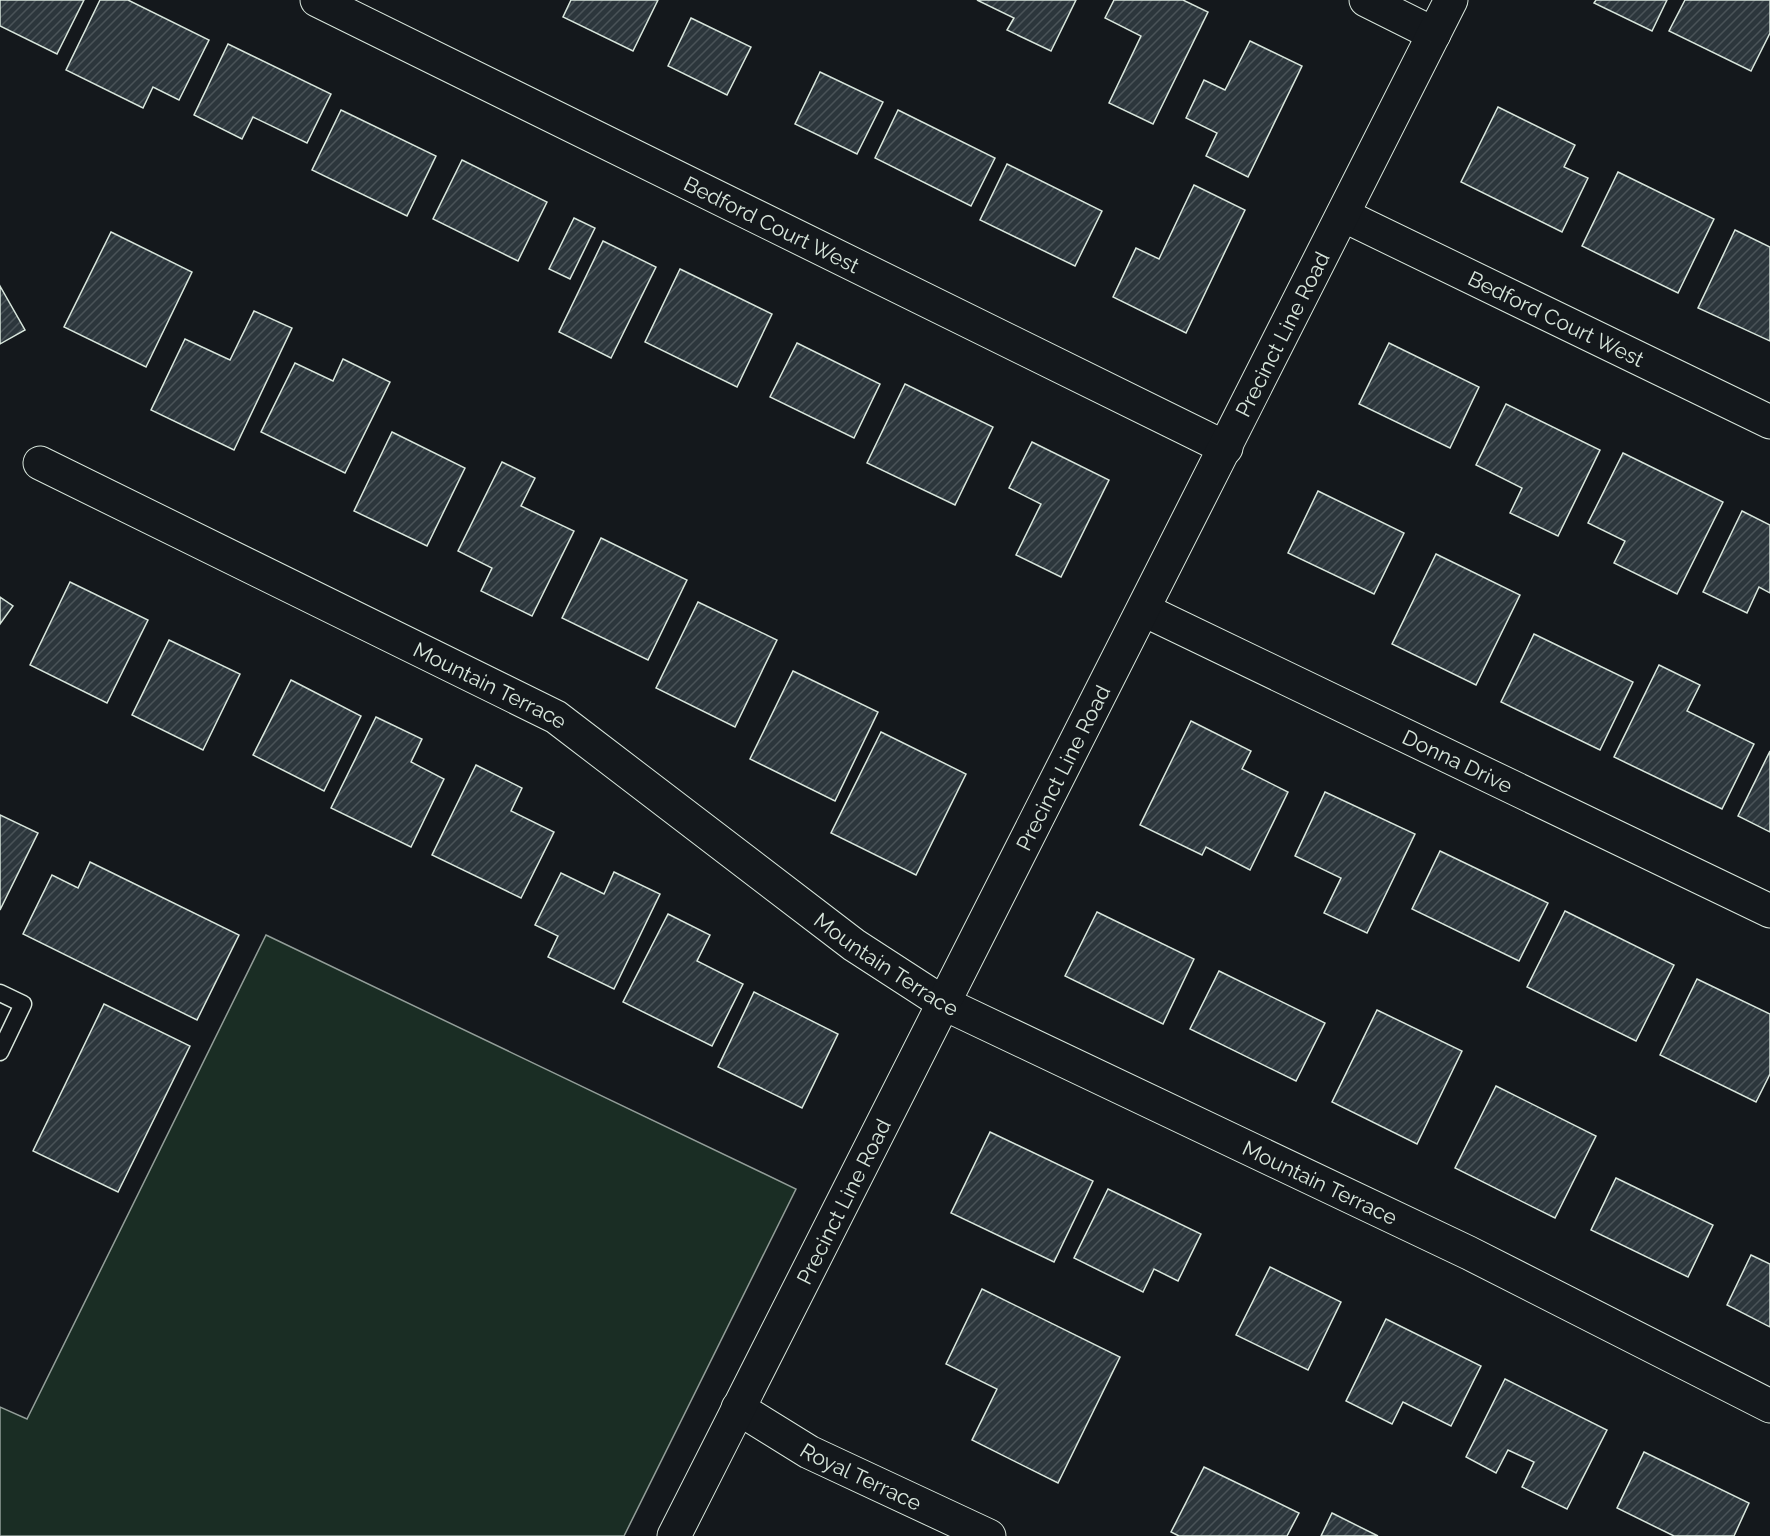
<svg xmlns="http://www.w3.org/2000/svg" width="1770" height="1536" font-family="Raleway,sans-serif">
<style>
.grass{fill:#1a2d24;stroke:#939e99;stroke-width:1.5}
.building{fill:url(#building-hatch);stroke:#d8e6dc;stroke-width:1.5}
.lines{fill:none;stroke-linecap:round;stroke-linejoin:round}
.lane-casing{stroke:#d8e6dc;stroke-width:19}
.street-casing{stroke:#d8e6dc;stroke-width:35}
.secondary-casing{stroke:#d8e6dc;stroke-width:35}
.lane{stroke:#14181c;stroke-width:16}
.street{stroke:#14181c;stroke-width:33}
.secondary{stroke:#14181c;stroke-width:33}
.labels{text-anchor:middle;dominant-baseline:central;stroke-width:4.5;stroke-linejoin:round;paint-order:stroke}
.street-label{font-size:21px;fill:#d8e6dc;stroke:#14181c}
</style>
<defs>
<pattern id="building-hatch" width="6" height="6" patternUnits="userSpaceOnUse" patternTransform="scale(1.5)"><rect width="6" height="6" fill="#2c363c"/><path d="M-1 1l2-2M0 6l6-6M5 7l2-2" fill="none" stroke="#4a5358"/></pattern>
</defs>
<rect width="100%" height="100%" fill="#14181c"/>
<!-- grass -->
<path class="grass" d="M266,935L796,1189L624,1536H0V1407L27,1419Z"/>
<!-- building -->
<g class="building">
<path d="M0,0H84L57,54L0,26Z"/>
<path d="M100,0H128L209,40L179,100L153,87L143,108L66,70Z"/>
<path d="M571,0H658L633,51L563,17Z"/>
<path d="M977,0H1076L1051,51L1007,30L1014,18Z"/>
<path d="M1114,0H1183L1208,12L1153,124L1109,103L1141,36L1105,18Z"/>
<path d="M1596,0H1667L1652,31L1594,3Z"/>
<path d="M1685,0H1770V33L1751,71L1669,31Z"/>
<path d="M691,18L751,47L727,95L668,66Z"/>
<path d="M1250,41L1302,66L1248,177L1206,156L1217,133L1186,118L1204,80L1225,90Z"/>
<path d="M228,44L331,94L307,143L253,117L242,139L194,115Z"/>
<path d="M820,72L883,102L857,154L795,124Z"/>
<path d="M1498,107L1575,145L1564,167L1588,178L1562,232L1461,182Z"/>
<path d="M341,110L436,156L407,216L312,170Z"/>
<path d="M898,110L995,158L971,206L875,158Z"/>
<path d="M462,160L547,202L518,261L433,219Z"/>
<path d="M1007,164L1102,211L1075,266L980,220Z"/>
<path d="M1618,172L1714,219L1678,293L1582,246Z"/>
<path d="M1194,185L1245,210L1186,333L1113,297L1136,248L1159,259Z"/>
<path d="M574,218L595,228L570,279L549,269Z"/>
<path d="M1735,230L1770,247V341L1698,308Z"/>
<path d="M111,232L192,272L146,367L64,327Z"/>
<path d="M603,241L656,267L611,358L559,332Z"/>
<path d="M680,269L772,314L737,387L645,342Z"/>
<path d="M0,286L25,330L0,344Z"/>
<path d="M254,311L292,328L234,450L151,410L185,339L230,360Z"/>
<path d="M797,343L880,384L854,438L770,397Z"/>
<path d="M1389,343L1479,387L1450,448L1359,404Z"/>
<path d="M343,359L390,382L345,473L261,432L295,363L333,381Z"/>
<path d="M905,384L993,427L955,505L867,463Z"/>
<path d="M1506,404L1600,450L1558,536L1510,513L1522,488L1476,465Z"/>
<path d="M392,432L465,468L427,546L354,511Z"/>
<path d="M1032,442L1109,480L1061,577L1016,555L1041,504L1009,488Z"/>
<path d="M1623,453L1723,502L1677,594L1614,563L1625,541L1588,523Z"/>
<path d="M502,462L535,478L521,506L574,531L532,616L481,591L492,568L458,551Z"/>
<path d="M1318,491L1404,533L1374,594L1288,553Z"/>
<path d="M1742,511L1770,525V593L1759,587L1747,613L1703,592Z"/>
<path d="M601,538L687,580L648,660L562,618Z"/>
<path d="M1436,554L1520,595L1476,685L1392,644Z"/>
<path d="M70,582L148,620L107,703L30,665Z"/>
<path d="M0,597L13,606L0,624Z"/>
<path d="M698,602L777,640L735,727L656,688Z"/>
<path d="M1534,634L1633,682L1600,750L1501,702Z"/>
<path d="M169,640L240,674L203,750L132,715Z"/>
<path d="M1659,665L1700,685L1687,711L1754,744L1722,809L1614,757Z"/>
<path d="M793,671L878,712L835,801L750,759Z"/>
<path d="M291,680L361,716L324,791L253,755Z"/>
<path d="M376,717L422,739L411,762L444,779L411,847L331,808Z"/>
<path d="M1191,721L1251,751L1242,769L1288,792L1250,870L1206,847L1202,855L1140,825Z"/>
<path d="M881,732L966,774L916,875L831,833Z"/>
<path d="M1770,751V832L1738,816Z"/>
<path d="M476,765L522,788L511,811L554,832L521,898L432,855Z"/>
<path d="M1325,792L1415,834L1367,933L1324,913L1341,878L1295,856Z"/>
<path d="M0,815L38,833L0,910Z"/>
<path d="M1440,851L1548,903L1519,961L1412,909Z"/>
<path d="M90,862L239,935L197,1020L23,934L52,875L78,888Z"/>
<path d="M614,872L660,894L614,989L548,957L558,936L535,925L561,873L604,894Z"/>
<path d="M1565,911L1674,965L1636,1041L1527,987Z"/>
<path d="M1097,912L1194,959L1163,1024L1065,976Z"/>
<path d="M668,914L710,935L697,961L743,984L712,1046L623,1002Z"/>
<path d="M1219,971L1325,1023L1296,1081L1190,1029Z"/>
<path d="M1697,979L1770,1014V1074L1756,1102L1660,1055Z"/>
<path d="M754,992L838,1034L802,1108L718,1067Z"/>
<path d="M104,1004L190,1046L118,1192L33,1151Z"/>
<path d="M1377,1010L1462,1051L1417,1144L1332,1102Z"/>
<path d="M1496,1086L1596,1136L1555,1218L1455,1168Z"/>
<path d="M990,1132L1093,1181L1054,1262L951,1213Z"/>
<path d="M1616,1178L1713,1225L1688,1277L1591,1230Z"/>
<path d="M1108,1189L1201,1234L1178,1281L1154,1269L1143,1292L1074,1258Z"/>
<path d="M1751,1255L1770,1264V1327L1727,1305Z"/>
<path d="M1270,1267L1341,1302L1308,1370L1236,1335Z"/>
<path d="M982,1289L1120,1357L1058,1483L972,1440L997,1389L946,1364Z"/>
<path d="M1386,1319L1481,1366L1451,1426L1403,1402L1392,1424L1346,1401Z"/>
<path d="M1505,1379L1607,1430L1567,1509L1522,1487L1534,1462L1508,1450L1496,1473L1466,1457Z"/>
<path d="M1644,1452L1749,1503L1734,1536H1674L1617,1508Z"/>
<path d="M1204,1467L1299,1513L1287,1536H1179L1171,1532Z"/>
<path d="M1332,1513L1378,1536H1321Z"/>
</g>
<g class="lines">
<defs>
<path id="lane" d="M0,993L23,1004L0,1052"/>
<g id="street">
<path id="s1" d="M317,0L1226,448"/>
<path d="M1366,0L1434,34"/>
<path id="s2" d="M1343,215L1770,422"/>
<path id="s3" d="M40,463L556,717L854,945L945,1004L1469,1253L1770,1406"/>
<path id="s4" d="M1144,610L1770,911"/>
<path id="s5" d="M738,1408L809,1452L989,1536"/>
</g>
<g id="secondary">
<path id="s6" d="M674,1536L1451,0"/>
</g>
</defs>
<!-- lane casing -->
<use href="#lane" class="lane-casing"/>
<!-- street casing -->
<use href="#street" class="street-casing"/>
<!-- secondary casing -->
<use href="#secondary" class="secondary-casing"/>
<!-- lane -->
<use href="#lane" class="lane"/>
<!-- street -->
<use href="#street" class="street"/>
<!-- secondary -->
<use href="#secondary" class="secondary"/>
</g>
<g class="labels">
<!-- street labels -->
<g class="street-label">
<text stroke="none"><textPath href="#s1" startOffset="507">Bedford Court West</textPath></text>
<text stroke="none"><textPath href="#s2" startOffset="237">Bedford Court West</textPath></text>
<text stroke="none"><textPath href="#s6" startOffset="1347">Precinct Line Road</textPath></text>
<text stroke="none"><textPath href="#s3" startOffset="502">Mountain Terrace</textPath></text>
<text stroke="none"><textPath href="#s4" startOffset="348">Donna Drive</textPath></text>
<text stroke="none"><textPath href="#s6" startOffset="861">Precinct Line Road</textPath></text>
<text stroke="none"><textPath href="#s3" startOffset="988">Mountain Terrace</textPath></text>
<text stroke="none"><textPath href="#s3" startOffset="1474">Mountain Terrace</textPath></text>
<text stroke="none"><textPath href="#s6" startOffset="375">Precinct Line Road</textPath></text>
<text stroke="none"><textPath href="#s5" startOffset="141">Royal Terrace</textPath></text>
</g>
</g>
</svg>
